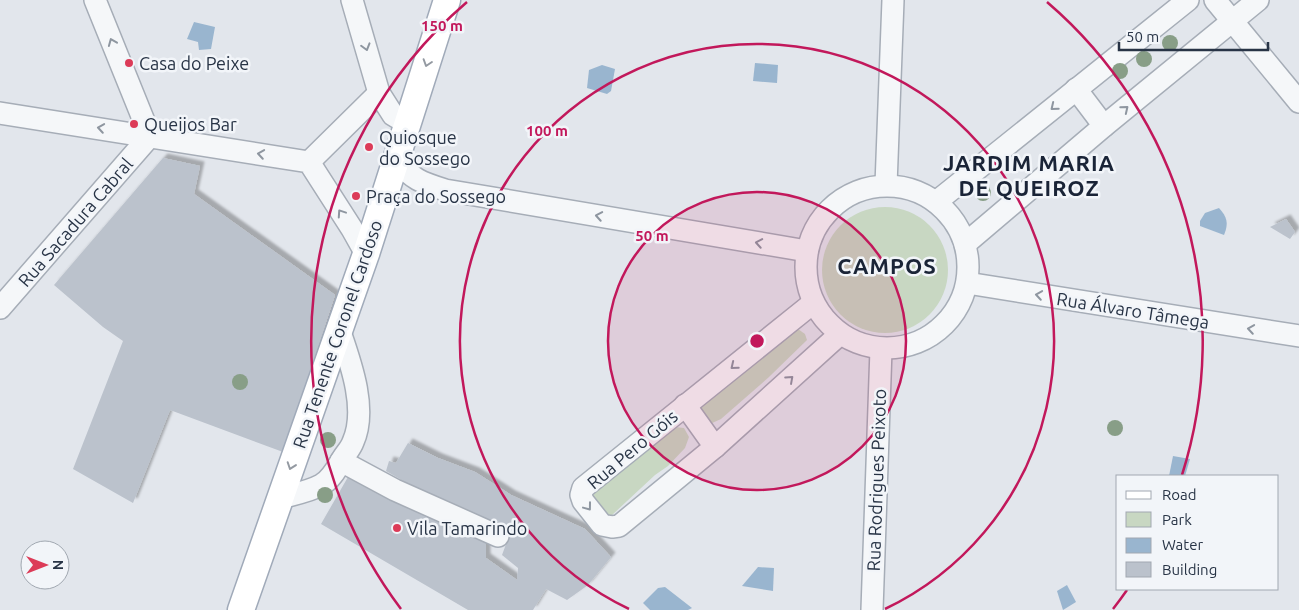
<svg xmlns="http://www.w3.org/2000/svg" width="1299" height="610" font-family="Ubuntu,sans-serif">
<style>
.green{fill:#c8d7c2}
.water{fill:#99b5cf}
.building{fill:#bbc2cc;filter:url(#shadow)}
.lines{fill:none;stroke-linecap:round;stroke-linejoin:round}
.minor-casing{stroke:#a6adb7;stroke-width:24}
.major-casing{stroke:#a0aab9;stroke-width:29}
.minor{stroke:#f5f7f9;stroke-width:21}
.major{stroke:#fff;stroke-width:26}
.tree{fill:#889e87}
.oneway{stroke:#8e96a0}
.oneway2{stroke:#949aa2}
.ring{fill:none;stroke:#c2185b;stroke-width:2.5}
.poi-dot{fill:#dc3b58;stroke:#f2f5f9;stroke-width:2}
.labels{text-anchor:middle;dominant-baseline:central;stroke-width:5;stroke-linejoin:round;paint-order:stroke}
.poi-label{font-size:18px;fill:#283446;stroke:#f2f5f9;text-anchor:start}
.street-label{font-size:18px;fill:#283446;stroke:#f2f5f9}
.district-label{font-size:22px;font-weight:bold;letter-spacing:1px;fill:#1a2437;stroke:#f2f5f9}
.centre{fill:#c2185b;stroke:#f2f5f9;stroke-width:2.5}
.ring-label{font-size:15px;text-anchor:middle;font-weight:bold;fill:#c2185b;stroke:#f2f5f9;stroke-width:5;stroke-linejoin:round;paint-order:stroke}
</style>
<defs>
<filter id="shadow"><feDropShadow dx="4.5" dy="-4.5" stdDeviation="1" flood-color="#0004"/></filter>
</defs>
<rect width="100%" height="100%" fill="#e2e6ec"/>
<!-- green -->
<g class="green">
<circle cx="885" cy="270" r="63"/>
<path d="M798,329L805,334L807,340L769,377L721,419L710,424L698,417L700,400L793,330Z"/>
<path d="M675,427L684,428L689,437L685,448L668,466L655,475L612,515L602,516L590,498L592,490Z"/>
</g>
<!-- water -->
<g class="water">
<path d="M194,22L215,27L211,49L199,50L198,42L187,39Z"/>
<path d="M755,63L778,65L777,83L753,81Z"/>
<path d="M602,65L615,69L611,91L607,94L587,88L589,70Z"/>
<path d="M1219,208C1227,217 1229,223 1224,235L1200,226V221L1205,213Z"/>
<path d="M1173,456L1190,459L1185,476H1169Z"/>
<path d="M758,567L774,568L773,591L742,586Z"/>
<path d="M1067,585L1076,602L1063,610L1057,591Z"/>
<path d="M665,587L692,608L688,610H650L643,603L658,588Z"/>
</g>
<!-- building -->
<g class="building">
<path d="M163,158L200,166L194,194L335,295L283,452L170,410L133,503L73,469L123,341L103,327L54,285Z"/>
<path d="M1286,219L1295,232L1290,239L1270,227Z"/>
<path d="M408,443L438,458L475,472L511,495L585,529L611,557L588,585L567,600L546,589L533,610H468L321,524L348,477L387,492L486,537V558L517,580L518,568L502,555L509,536L450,508L386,471L389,461L396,463Z"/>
</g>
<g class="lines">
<defs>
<g id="minor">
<path d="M95,0L150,136"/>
<path d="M352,0L379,93L393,115L408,124"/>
<path d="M1215,0L1299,102"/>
<path d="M1076,89L1104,126"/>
<path d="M0,113L309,162L352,229L366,254"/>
<path d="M395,160C414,180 420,182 445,190L807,251"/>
<path d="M309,162L379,93"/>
<path d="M886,185L893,0"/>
<circle cx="887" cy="267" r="81"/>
<path d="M936,202L1188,0"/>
<path d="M965,244L1104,126L1258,0"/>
<path d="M967,283L1299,336"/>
<path d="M813,303L583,488L581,495L583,501L602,525L612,527L619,526L715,447L840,334"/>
<path d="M0,308L150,136"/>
<path d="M685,405L715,447"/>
<path d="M341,461L395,490L498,536"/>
<path d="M280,498C294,494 308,492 321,485C331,480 337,468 343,458C346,453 351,448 353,442C368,409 350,361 339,329"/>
<path d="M872,610L881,349"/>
</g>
<path id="major" d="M241,610L366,254L447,0"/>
</defs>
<!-- minor casing -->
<use href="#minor" class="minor-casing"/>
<!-- major casing -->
<use href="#major" class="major-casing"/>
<!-- minor -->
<use href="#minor" class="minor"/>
<!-- major -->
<use href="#major" class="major"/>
</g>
<!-- trees -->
<g class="tree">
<circle cx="1170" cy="43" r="8"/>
<circle cx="1144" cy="59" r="8"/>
<circle cx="1120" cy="71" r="8"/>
<circle cx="983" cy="193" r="8"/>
<circle cx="240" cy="382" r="8"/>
<circle cx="1115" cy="428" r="8"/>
<circle cx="328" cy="440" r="8"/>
<circle cx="325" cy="495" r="8"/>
</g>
<!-- one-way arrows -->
<defs><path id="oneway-chevron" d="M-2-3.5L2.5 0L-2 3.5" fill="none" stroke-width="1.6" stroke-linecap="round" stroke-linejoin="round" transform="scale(1.25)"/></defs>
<g class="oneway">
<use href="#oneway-chevron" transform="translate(112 42) rotate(-112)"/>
<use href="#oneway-chevron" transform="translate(366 47) rotate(74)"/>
<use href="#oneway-chevron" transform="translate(1054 107) rotate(141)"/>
<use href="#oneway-chevron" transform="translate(1125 109) rotate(-39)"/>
<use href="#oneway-chevron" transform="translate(101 128) rotate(-171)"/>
<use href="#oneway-chevron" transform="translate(261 154) rotate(-171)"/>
<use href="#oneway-chevron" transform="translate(341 213) rotate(-124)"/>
<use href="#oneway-chevron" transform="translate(599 216) rotate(-170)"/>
<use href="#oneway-chevron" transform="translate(759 243) rotate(-170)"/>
<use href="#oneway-chevron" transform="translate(1039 295) rotate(-171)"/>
<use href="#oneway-chevron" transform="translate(1251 329) rotate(-171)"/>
<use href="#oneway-chevron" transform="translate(734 366) rotate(141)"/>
<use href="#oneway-chevron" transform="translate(790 379) rotate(-42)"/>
<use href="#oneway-chevron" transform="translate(588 507) rotate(53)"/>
</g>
<g class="oneway2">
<use href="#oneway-chevron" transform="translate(427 63) rotate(108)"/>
<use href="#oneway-chevron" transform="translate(291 466) rotate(109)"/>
</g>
<!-- distance rings -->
<circle cx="757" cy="341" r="149" fill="#c2185b" fill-opacity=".12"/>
<g class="ring">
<circle cx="757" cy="341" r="149"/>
<path d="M629 609A297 297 0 1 1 885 609"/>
<path d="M1127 590A446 446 0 0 1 1113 609M401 609A446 446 0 0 1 467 2M1047 2A446 446 0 0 1 1182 475"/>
</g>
<!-- markers -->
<g class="poi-dot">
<circle cx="129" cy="63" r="5"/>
<circle cx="134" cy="124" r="5"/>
<circle cx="369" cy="147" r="5"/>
<circle cx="356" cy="196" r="5"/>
<circle cx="397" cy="528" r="5"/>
</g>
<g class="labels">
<!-- poi labels -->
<g class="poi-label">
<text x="139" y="63">Casa do Peixe</text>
<text x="144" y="124">Queijos Bar</text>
<text x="379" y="137">Quiosque<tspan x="379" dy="21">do Sossego</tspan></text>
<text x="366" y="196">Praça do Sossego</text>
<text x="407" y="528">Vila Tamarindo</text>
</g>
<!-- street labels -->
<g class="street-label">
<text transform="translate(75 222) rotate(-49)">Rua Sacadura Cabral</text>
<text transform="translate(1133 310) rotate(9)">Rua Álvaro Tâmega</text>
<text transform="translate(337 334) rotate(-71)">Rua Tenente Coronel Cardoso</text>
<text transform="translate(632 449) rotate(-40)">Rua Pero Góis</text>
<text transform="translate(876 480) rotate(-88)">Rua Rodrigues Peixoto</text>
</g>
<!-- district labels -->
<g class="district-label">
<text x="1029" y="162">JARDIM MARIA<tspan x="1029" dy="25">DE QUEIROZ</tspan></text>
<text x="887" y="265">CAMPOS</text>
</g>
</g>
<circle cx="757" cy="341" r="8" class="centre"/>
<g class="ring-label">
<text x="442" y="31">150 m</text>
<text x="547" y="136">100 m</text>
<text x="652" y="241">50 m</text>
</g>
<!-- legend -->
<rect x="1116" y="475" width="162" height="115" fill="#f2f5f9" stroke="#a1a8b1"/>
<rect x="1126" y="491" width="25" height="8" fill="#ffffff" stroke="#a1a8b1"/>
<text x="1162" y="500" font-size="15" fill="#283446">Road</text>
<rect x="1126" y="512" width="25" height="15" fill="#c8d7c2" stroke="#a1a8b1"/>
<text x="1162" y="525" font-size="15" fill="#283446">Park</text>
<rect x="1126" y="538" width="25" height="15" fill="#99b5cf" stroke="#a1a8b1"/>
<text x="1162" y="550" font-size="15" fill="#283446">Water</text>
<rect x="1126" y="562" width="25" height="15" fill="#bbc2cc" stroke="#a1a8b1"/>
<text x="1162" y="575" font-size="15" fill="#283446">Building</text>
<!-- north arrow -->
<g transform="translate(45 565) rotate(90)"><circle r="24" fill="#f2f5f9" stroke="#a1a8b1"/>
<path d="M0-4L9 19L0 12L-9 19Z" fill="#dc3b58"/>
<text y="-8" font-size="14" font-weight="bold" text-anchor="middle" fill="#283446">N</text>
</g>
<!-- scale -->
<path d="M1119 42v8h149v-8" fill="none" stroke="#283446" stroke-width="2.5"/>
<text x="1126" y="42" font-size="15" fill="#283446" stroke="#f2f5f9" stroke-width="4" paint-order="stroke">50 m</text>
</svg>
